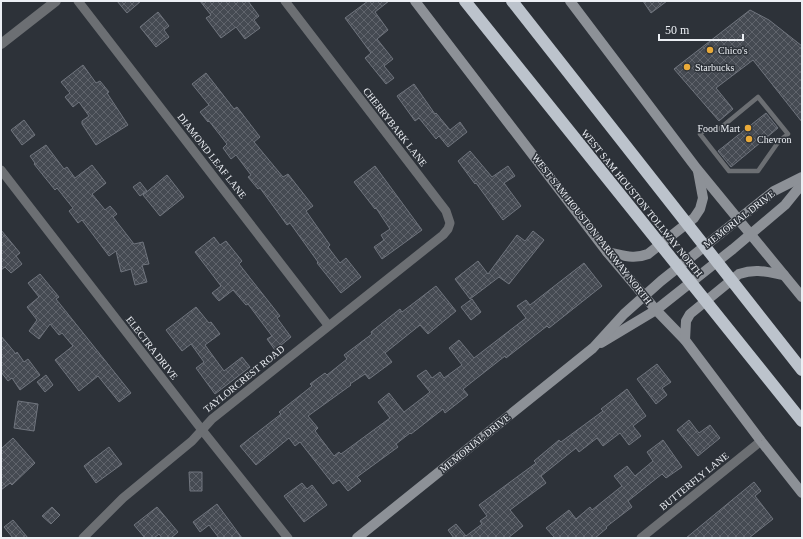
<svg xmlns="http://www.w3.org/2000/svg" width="803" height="539" font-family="Georgia,serif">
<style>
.building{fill:url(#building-cross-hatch);stroke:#70757e}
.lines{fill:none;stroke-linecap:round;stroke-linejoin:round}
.service{stroke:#6c6f73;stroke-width:4.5}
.minor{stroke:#6c6f73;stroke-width:9}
.tertiary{stroke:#6c6f73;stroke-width:10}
.secondary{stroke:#8d9197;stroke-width:10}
.motorway{stroke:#bcc3cc;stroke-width:12}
.poi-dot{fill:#eaaa39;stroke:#2d3239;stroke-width:1.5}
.labels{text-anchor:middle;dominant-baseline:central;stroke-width:3;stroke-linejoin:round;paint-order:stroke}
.poi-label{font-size:10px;fill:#eceff4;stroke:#2d3239;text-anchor:start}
.street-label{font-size:10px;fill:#eceff4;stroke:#2d3239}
</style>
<defs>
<pattern id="building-cross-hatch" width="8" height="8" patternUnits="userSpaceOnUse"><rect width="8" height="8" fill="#454a52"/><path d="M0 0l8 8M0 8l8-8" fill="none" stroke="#60646c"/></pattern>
</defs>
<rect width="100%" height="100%" fill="#2d3239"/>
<!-- building -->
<g class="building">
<path d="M117,1H141L127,13Z"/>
<path d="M200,1H248L259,16L254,20L260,28L245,39L236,27L221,38L206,18L211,15Z"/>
<path d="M368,1H389L375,12L388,30L377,39L393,59L384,66L394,78L386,84L365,58L371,53L345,18Z"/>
<path d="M643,1H667L651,13Z"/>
<path d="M750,10L769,20L802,46V122L753,60L716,88L733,109L719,121L674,69Z"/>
<path d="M158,12L169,26L164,30L169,37L156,47L140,27Z"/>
<path d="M83,65L96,83L100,81L109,92L107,93L128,125L96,145L82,124V121L89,116L79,102L73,107L65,97L70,93L61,82Z"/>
<path d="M206,73L234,109L237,107L260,137L254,142L283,177L288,174L313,206L306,211L330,245L328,247L340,263L346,258L361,277L341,293L317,263L318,262L290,223L287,225L260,188L258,189L248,177L251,175L236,155L231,159L223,148L227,144L209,121L208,122L200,112L209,105L192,84Z"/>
<path d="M414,84L435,114L436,113L450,130L460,122L467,132L448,147L439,136L436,139L419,118L415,121L397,96Z"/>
<path d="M766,113L778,128L731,167L718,151Z"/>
<path d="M24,120L35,135L22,145L11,130Z"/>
<path d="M46,145L64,169L67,167L75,178L92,165L106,183L92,194L105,210L110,206L117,214L113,217L134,244L143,242L149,264L142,265L147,282L135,285L131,269L121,272L116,251L109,256L82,220L78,223L69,211L73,208L57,188L55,190L34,164L35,163L30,156Z"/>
<path d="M470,151L492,177L508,166L515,176L504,183L521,206L503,220L476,183L475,184L458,161Z"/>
<path d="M375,166L422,230L382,259L374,247L384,240L381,235L390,229L376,208L375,209L354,182Z"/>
<path d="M167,175L184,197L160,216L143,195Z"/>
<path d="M140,182L147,191L140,196L133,187Z"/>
<path d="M1,230L20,253L16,256L22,264L11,273L5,267L1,270Z"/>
<path d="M533,231L544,240L509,284L499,277L470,299L455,279L478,261L488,274L517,235L525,241Z"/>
<path d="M214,237L220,245L226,241L242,261L239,264L280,316L277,318L291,337L275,350L267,339L272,336L248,304L246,305L233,290L219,301L212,293L221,286L195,252Z"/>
<path d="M584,263L602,286L549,328L547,326L506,358L505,356L463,389L468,395L445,413L443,409L411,434L410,433L396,444L398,447L357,477L361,481L348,491L339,480L333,484L300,442L295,446L289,438L256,465L240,446L281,414L279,412L312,386L310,384L325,373L327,375L347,359L344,355L372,334L371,332L400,309L402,312L436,286L456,311L428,334L420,325L385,353L392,362L369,379L365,374L350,384L351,385L308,416L318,428L315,431L334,456L339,452L341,454L390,418L378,402L389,393L404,412L430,392L417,376L426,370L432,378L440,372L444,378L462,365L449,348L459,340L474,358L526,318L517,306L526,300L530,305Z"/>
<path d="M40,274L59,297L56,299L131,393L119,402L98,376L79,391L62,369L55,360L73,346L62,333L59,335L50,324L39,339L29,331L37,320L27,307L39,297L28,283Z"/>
<path d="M472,299L481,312L471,320L461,307Z"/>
<path d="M196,307L209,323L211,322L220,334L205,345L224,371L242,357L250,367L215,394L196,368L204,362L191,344L182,351L166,330Z"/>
<path d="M1,336L16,354L17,352L24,362L28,359L40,375L20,390L12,378L8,381L1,372Z"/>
<path d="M657,364L671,382L662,388L667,395L656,404L637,379Z"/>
<path d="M46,375L53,385L45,392L37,382Z"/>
<path d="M627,389L646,416L633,426L641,436L629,445L620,433L603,446L597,438L579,452L576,448L541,476L546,483L510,510L523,526L508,538H454L448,530L456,524L466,536L482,524L480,521L487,516L479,505L536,463L534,461L559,440L561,442L603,411L601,409Z"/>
<path d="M18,401L38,404L34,431L14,428Z"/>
<path d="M689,420L699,433L710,425L720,438L698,456L677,430Z"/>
<path d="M13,438L35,463L12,485L10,483L1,490V449Z"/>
<path d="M663,440L682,467L666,478L662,474L628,501L632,507L606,527L607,528L595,538H555L546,528L569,510L576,519L590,507L592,510L622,486L614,476L627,466L635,476L653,461L647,452Z"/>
<path d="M109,447L122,464L96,483L84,466Z"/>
<path d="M189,472H202V491H190Z"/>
<path d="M754,482L761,491L755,496L773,519L749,538H686Z"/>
<path d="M302,483L307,489L312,485L327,505L304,522L284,496Z"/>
<path d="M217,504L242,538H219L209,525L200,532L193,522Z"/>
<path d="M52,507L60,515L51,524L42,516Z"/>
<path d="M157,507L178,532L171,538H162L159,534L154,538H145L134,525Z"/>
<path d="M13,520L28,538H13L4,527Z"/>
</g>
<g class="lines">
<!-- service -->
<path class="service" d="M758,97L788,134L779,141L758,171H729L700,134L706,129L718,130Z"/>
<!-- minor -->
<g class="minor">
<path d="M78,1L328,325"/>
<path d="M1,170L202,430L288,538"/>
<path d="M83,538L123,498L192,441L212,419L443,235L448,229L450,223L446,211L285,1"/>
<path d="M641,538L761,441"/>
</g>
<!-- tertiary -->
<path class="tertiary" d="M1,44L56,1"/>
<!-- secondary -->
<g class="secondary">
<path d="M415,1L607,252L656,310L685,340L761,441L802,493"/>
<path d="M570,1L697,169L802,297"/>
<path d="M607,252C623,255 633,260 648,254L694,218L700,209L703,198L698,171"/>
<path d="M685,340L686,321L690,314L739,274C756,268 767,272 784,275"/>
<path d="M601,343L656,310L733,249L785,205L802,184"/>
<path d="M357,538L593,348L624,314L661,281L774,191L802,177"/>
</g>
<!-- motorway -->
<g class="motorway">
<path d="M465,1L802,421"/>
<path d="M512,1L802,370"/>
</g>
</g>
<!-- markers -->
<g class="poi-dot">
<circle cx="710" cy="50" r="4"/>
<circle cx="687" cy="67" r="4"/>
<circle cx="748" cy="128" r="4"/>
<circle cx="749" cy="139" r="4"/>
</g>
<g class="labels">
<!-- poi labels -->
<g class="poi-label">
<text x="718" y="50">Chico's</text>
<text x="695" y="67">Starbucks</text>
<text x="740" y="128" text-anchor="end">Food Mart</text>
<text x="757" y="139">Chevron</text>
</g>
<!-- street labels -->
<g class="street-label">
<text transform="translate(395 127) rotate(52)">CHERRYBARK LANE</text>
<text transform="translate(212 156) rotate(52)">DIAMOND LEAF LANE</text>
<text transform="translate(642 203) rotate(51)">WEST SAM HOUSTON TOLLWAY NORTH</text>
<text transform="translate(739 219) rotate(-38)">MEMORIAL DRIVE</text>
<text transform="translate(592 229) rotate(52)">WEST SAM HOUSTON PARKWAY NORTH</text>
<text transform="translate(152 348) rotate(52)">ELECTRA DRIVE</text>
<text transform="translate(244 379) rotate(-39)">TAYLORCREST ROAD</text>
<text transform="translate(475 443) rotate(-39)">MEMORIAL DRIVE</text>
<text transform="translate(694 481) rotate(-39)">BUTTERFLY LANE</text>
</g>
</g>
<!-- border -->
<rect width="803" height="539" fill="none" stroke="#eceff4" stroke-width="4"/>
<!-- scale -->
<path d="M659 34v6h84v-6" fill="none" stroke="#eceff4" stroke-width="2"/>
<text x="665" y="34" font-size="12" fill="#eceff4" stroke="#2d3239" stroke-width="3" paint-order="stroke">50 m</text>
</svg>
